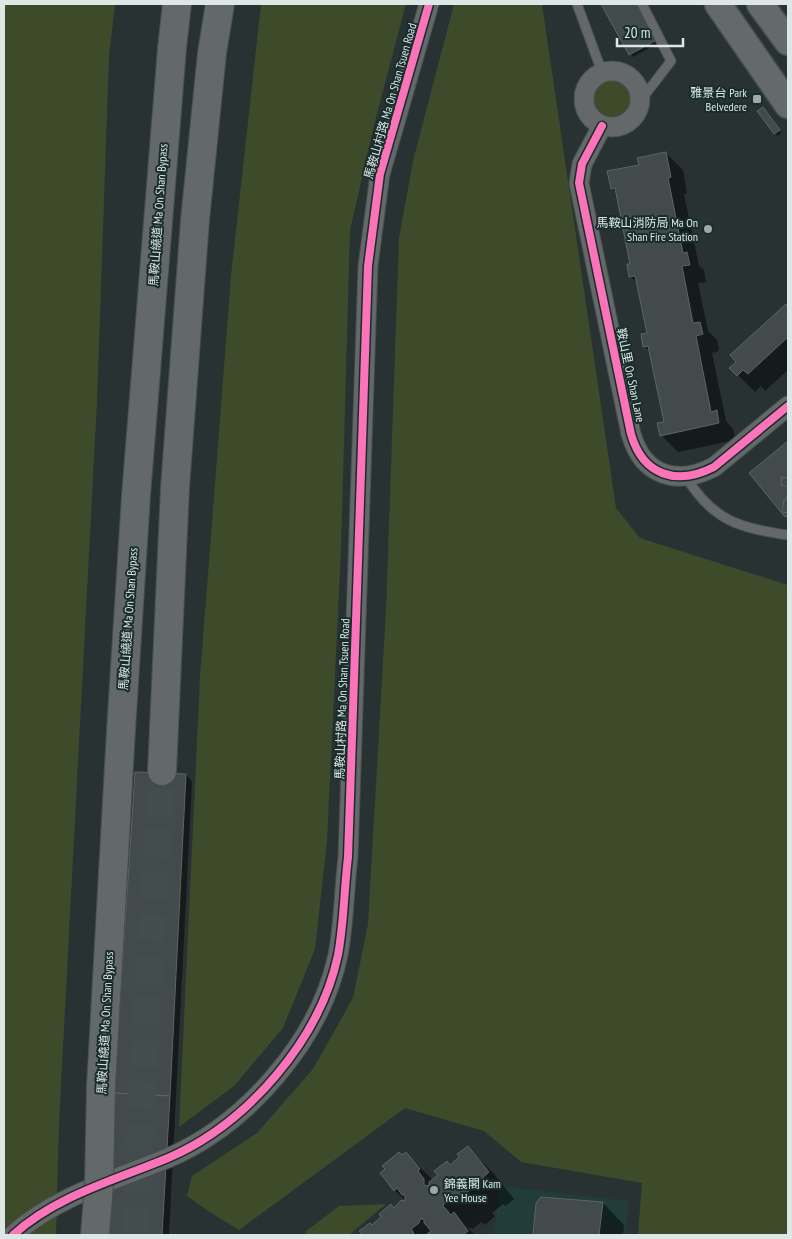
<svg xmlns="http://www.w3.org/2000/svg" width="792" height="1239" font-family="'PT Sans Narrow','Noto Sans TC',sans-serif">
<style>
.built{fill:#223c3a}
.green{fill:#3d4b2a}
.shadow{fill:#0007}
.building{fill:#424a4c;stroke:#5c6465}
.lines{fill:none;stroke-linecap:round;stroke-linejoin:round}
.primary-tunnel{stroke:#434d4d;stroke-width:28;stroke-dasharray:28 14;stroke-linecap:butt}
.service-casing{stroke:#464e4e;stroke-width:11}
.minor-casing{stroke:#464e4e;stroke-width:21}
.secondary-casing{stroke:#464e4e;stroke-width:29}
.primary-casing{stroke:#464e4e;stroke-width:30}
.service{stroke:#646868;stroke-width:9}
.minor{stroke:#646868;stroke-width:19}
.secondary{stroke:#646a69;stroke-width:26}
.primary{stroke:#636968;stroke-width:28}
.primary-bridge-casing{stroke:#464e4e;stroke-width:30;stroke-linecap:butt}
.primary-bridge{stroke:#636968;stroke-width:28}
.cycleway-casing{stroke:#192d2b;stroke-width:11}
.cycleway{stroke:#fb73b8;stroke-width:8}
.poi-dot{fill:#9da8a7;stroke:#192d2b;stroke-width:2}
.labels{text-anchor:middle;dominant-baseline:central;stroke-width:4;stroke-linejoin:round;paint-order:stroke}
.poi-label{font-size:12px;fill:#dce7e6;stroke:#192d2b;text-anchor:end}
.street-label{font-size:12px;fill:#dce7e6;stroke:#192d2b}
</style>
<rect width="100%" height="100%" fill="#283232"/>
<!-- built -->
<path class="built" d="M499,1186L629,1201L625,1235H494Z"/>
<!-- green -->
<g class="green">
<path d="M4,4H115L109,57L97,401L59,1123L56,1235H4Z"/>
<path d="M261,4H406L375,121L350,230L341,550L327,841L315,949L283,1028L234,1086L179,1127L200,677L231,276Z"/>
<path d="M454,4H542L616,508L640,538L788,585V1235H638L642,1183L521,1162L484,1131L405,1108L239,1230L208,1211L187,1196L192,1176L257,1133L313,1069L353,998L368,924L386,609L399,238L413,161Z"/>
<circle cx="612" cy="98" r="20"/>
<path d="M386,1204L349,1235H307L305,1232L339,1206Z"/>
</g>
<!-- shadow -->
<g class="shadow">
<path d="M603,4H647L666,39L633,57Z"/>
<path d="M765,111L781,133L778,136L775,133Z"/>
<path d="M666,153L683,170L687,194H684L699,266L704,270L706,282L698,283L708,331L717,340L719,351L712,353L726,421L733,429L736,440L678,452L661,435L665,423L651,353L644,346L648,334L638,284L631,277L628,265H631L617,193L612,188L640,166Z"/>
<path d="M786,306L788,308V370L765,391L761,386L755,392L738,375Z"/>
<path d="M788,443V519L750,473Z"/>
<path d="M186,775L192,781L169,1235H105Z"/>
<path d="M468,1148L494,1174L514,1199L506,1206L503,1204L492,1213L495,1216L485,1225L481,1222L473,1229L467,1227L475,1235H364L361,1232L372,1227L394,1209L407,1202L394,1190L402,1157L406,1154L433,1180L461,1157Z"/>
<path d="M603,1203L624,1225L623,1235H534L537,1204Z"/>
</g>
<!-- building -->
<g class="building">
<path d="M601,4H647L664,36L629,55Z"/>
<path d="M763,107L780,130L774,134L757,111Z"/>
<path d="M666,152L671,177L668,178L683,253L687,252L690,265L682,266L693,323L700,322L703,334L696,336L711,412L717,410L719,423L660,436L657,423L664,422L648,346L643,347L641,334L647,333L635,276L629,277L627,264H630L615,188L611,189L607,171L639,165L637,158Z"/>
<path d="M786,304L788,307V337L748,374L743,370L737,376L729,368L736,362L730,355Z"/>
<path d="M788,441V517L784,516L749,473Z"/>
<path d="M782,477L788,478V487L781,485Z"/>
<path d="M787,495H788V513L782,512L784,500H786Z"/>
<path d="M135,772L186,774L170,1096L114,1093Z"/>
<path d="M114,1093L170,1096L162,1235H105Z"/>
<path d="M468,1146L489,1172L479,1181L477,1179L467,1186L470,1190L458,1200L455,1196L446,1203H444L443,1207L445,1208L451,1215L454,1212L468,1231L464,1234L465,1235H428L427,1234L431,1231L424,1223V1219H420L419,1223L411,1229L414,1233L411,1235H362L359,1231L370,1223L372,1225L381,1217L379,1214L391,1204L394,1208L401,1200L405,1201V1195H402L397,1188L394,1191L380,1173L385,1169L382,1166L399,1152L402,1155L406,1152L420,1169L418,1171L424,1179V1185L429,1186V1182L438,1175L434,1171L447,1161L450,1165L459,1157L457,1154Z"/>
<path d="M541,1197L603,1202L599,1235H533L536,1203Z"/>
</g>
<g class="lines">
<!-- primary-tunnel -->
<path class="primary-tunnel" d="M135,1235L142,1091L162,771"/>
<defs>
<g id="service">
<path d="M577,4L602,72"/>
<path d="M641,100L671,61L642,4"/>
<path d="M686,477C713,521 740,528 788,535"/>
</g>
<g id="minor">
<circle cx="612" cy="99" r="28"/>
<path d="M602,126L582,164L579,183L631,434C643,476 677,486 714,467L788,406"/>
<path d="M13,1235C56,1196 115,1180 168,1158C247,1124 320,1040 338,955C344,923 344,890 348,857L368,266L380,174L429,4"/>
</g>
<g id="secondary">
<path d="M718,4L788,105"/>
<path d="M760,4L788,42"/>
</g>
<g id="primary">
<path d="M162,771L175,488L195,220L212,53L220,4"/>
<path d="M101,1086L121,730L136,496L172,48L177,4"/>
</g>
</defs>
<!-- service casing -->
<use href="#service" class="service-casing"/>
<!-- minor casing -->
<use href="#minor" class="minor-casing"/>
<!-- secondary casing -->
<use href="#secondary" class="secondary-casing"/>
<!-- primary casing -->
<use href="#primary" class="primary-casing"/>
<!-- service -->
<use href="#service" class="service"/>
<!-- minor -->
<use href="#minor" class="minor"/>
<!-- secondary -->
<use href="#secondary" class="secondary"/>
<!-- primary -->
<use href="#primary" class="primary"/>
<defs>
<path id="primary-bridge" d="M95,1235L99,1184L101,1086"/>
</defs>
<!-- primary-bridge casing -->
<use href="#primary-bridge" class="primary-bridge-casing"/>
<!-- primary-bridge -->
<use href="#primary-bridge" class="primary-bridge"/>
<defs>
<g id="cycleway">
<path d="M602,126L582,164L579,183L631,434C643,476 677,486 714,467L788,406"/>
<path d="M13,1235C56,1196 115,1180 168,1158C247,1124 320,1040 338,955C344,923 344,890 348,857L368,266L380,174L429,4"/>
</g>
</defs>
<!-- cycleway casing -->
<use href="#cycleway" class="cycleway-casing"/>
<!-- cycleway -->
<use href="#cycleway" class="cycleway"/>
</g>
<!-- markers -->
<g class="poi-dot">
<rect x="752" y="94" width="10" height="10" rx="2.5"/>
<circle cx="708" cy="229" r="5"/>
<circle cx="434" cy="1190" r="5"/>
</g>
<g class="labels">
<!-- poi labels -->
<g class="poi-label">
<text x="747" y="92">雅景台 Park<tspan x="747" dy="14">Belvedere</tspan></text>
<text x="698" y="222">馬鞍山消防局 Ma On<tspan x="698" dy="14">Shan Fire Station</tspan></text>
<text x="444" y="1183" text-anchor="start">錦義閣 Kam<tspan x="444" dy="14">Yee House</tspan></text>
</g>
<!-- street labels -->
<g class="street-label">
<text transform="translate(390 101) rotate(-74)">馬鞍山村路 Ma On Shan Tsuen Road</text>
<text transform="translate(158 215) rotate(-86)">馬鞍山繞道 Ma On Shan Bypass</text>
<text transform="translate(631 375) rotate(78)">鞍山里 On Shan Lane</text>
<text transform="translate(128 619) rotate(-86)">馬鞍山繞道 Ma On Shan Bypass</text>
<text transform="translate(342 699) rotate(-88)">馬鞍山村路 Ma On Shan Tsuen Road</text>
<text transform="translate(105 1023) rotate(-87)">馬鞍山繞道 Ma On Shan Bypass</text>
</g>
</g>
<!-- border -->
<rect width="792" height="1239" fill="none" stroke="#dce7e6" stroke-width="10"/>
<!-- scale -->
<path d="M617 38v8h66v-8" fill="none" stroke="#dce7e6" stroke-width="2.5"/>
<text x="624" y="38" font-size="15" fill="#dce7e6" stroke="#192d2b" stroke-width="4" paint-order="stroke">20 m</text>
</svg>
